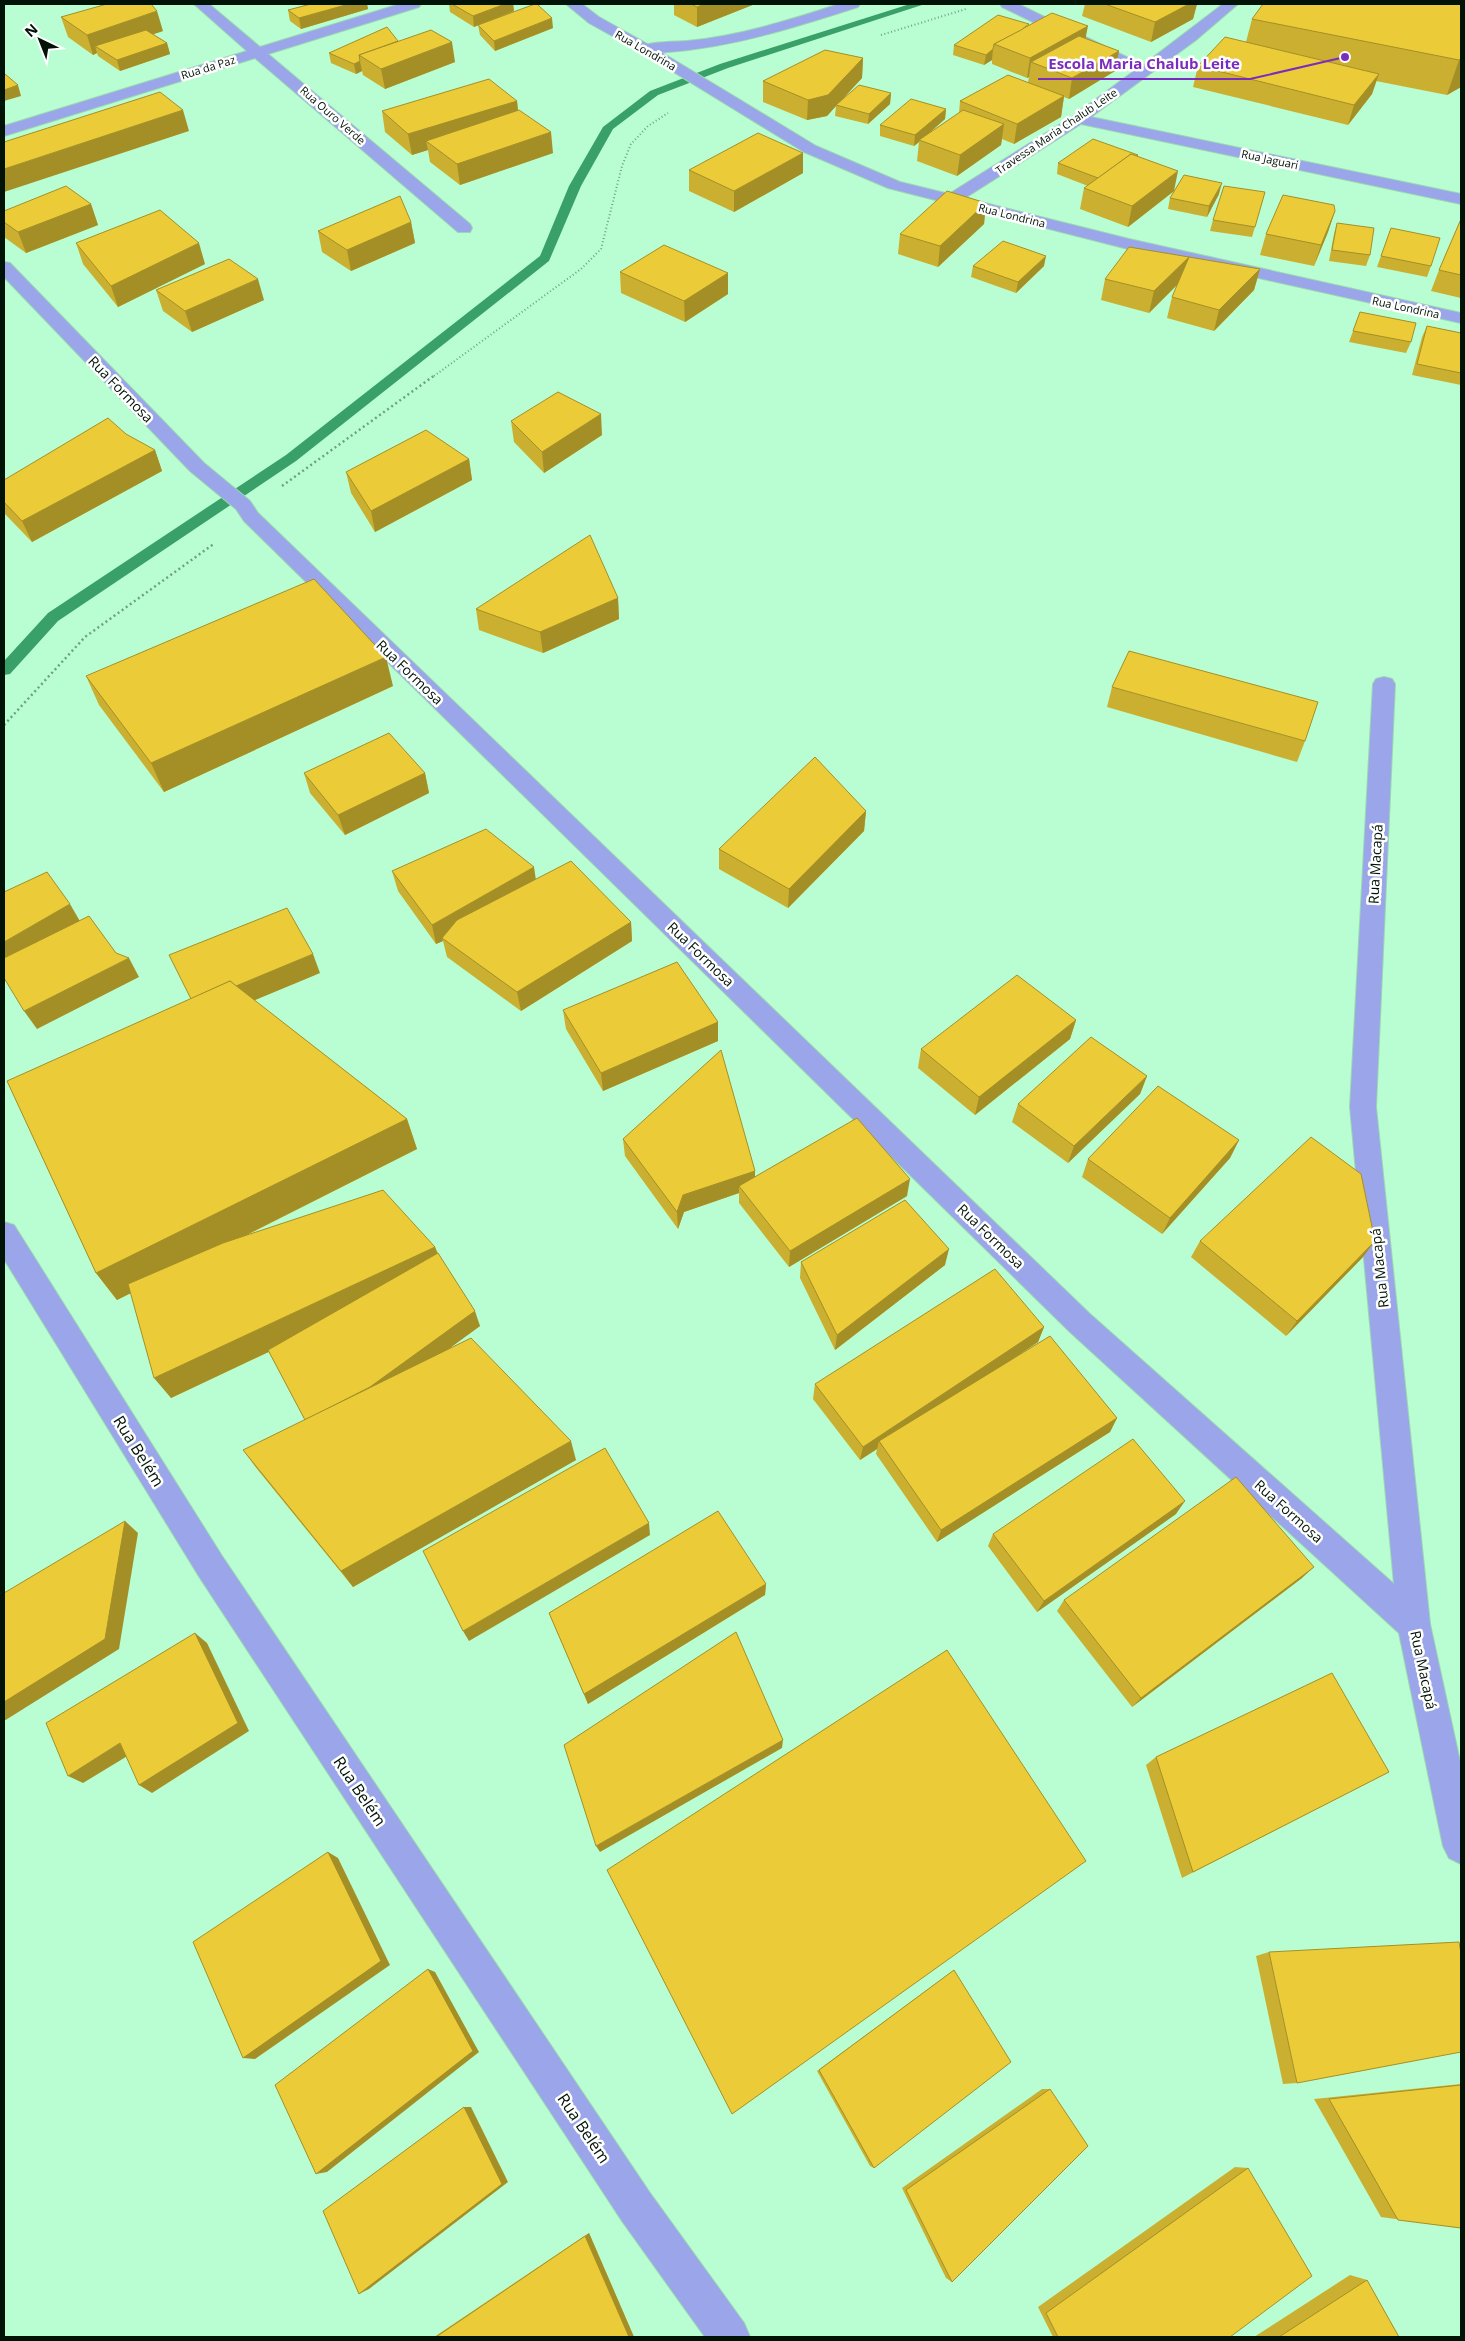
<svg xmlns="http://www.w3.org/2000/svg" width="1465" height="2341" font-family="'Open Sans',sans-serif">
<style>
.lines{fill:none;stroke-linecap:round;stroke-linejoin:round}
.stream{fill:#39a069;fill-rule:evenodd}
.lane-casing{stroke:#9bd8b1;stroke-width:2}
.street-casing{stroke:#9bd8b1;stroke-width:2}
.path-far1{stroke:#6fa181;stroke-width:2;stroke-dasharray:1 2.5;stroke-linecap:butt}
.path{stroke:#6fa181;stroke-width:2.5;stroke-dasharray:2 3;stroke-linecap:butt}
.lane{fill:#9ba5e9;fill-rule:evenodd}
.street{fill:#9ba5e9;fill-rule:evenodd}
.wall{fill:#caaf30}
.shaded-wall{fill:#a48f27}
.building{fill:#ebcc38;stroke:#a48f27}
.labels{text-anchor:middle;dominant-baseline:central;stroke-width:5;stroke-linejoin:round;paint-order:stroke}
.far-street-label{font-size:11px;fill:#001306;stroke:#fff}
.street-label{font-size:14px;fill:#001306;stroke:#fff}
.near-street-label{font-size:16px;fill:#001306;stroke:#fff}
.leader{fill:none;stroke:#7b2cbf;stroke-width:2}
.callout-dot{fill:#7b2cbf;stroke:#fff;stroke-width:2}
.callout-label{font-size:15px;text-anchor:middle;font-weight:bold;fill:#7b2cbf;stroke:#fff;stroke-width:5;stroke-linejoin:round;paint-order:stroke}
</style>
<rect width="100%" height="100%" fill="#b8fed2"/>
<g class="lines">
<!-- stream -->
<path class="stream" d="M910,4H925L728,68L658,95L613,129L581,186L549,261L296,461L58,621L10,674L4,675V661L48,613L286,455L540,256L569,186L603,127L650,91L720,64Z"/>
<defs>
<path id="lane" d="M839,4H860L858,7C796,27 733,47 668,52C659,52 644,57 639,49C644,41 676,42 687,41C739,36 790,20 839,4Z"/>
<g id="street">
<path d="M194,4H209L260,47L400,4H421L419,7L268,54L470,224L472,228L470,232H458L255,58L4,136V126L247,51Z"/>
<path d="M566,4H582L599,17L651,46L816,146L900,182L949,194L1073,116L1134,71L1002,7L1000,4H1018L1143,65L1223,4H1238L1196,40L1091,117L1461,194V204L1081,124L965,198L1129,239L1461,313V323L1128,249L888,188L804,152L641,52L589,23Z"/>
<path d="M4,262L10,263L204,463L250,501L258,513L1090,1314L1394,1584L1350,1107L1373,684L1376,679L1384,677L1392,679L1395,684L1376,1107L1430,1624L1461,1766V1864L1449,1858L1443,1846L1399,1633L1070,1332L244,521L236,509L190,471L4,277Z"/>
<path d="M4,1222L14,1225L222,1556L650,2193L744,2323L750,2337H705L622,2221L200,1578L4,1259Z"/>
</g>
</defs>
<!-- lane casing -->
<use href="#lane" class="lane-casing"/>
<!-- street casing -->
<use href="#street" class="street-casing"/>
<!-- path-far1 -->
<g class="path-far1">
<path d="M881,35L966,9"/>
<path d="M434,376L581,269L601,249L622,166L631,144L648,126L668,113"/>
</g>
<!-- path -->
<g class="path">
<path d="M282,486L435,375"/>
<path d="M4,725L85,637L215,543"/>
</g>
<!-- lane -->
<use href="#lane" class="lane"/>
<!-- street -->
<use href="#street" class="street"/>
</g>
<!-- wall -->
<g class="wall">
<path d="M311,4H367L368,9L301,29L290,21L288,10Z"/>
<path d="M449,4H513L514,11L487,22L553,28L495,51L480,35L478,25L474,27L450,12Z"/>
<path d="M674,4H755L697,27L674,15Z"/>
<path d="M1085,4H1197L1193,19L1151,42L1082,16Z"/>
<path d="M1461,4V87L1447,95L1376,81L1372,94L1348,125L1193,87L1198,66L1246,42L1252,19Z"/>
<path d="M61,17L163,31L153,34L167,43L170,54L120,71L98,56L97,53L93,55L68,37Z"/>
<path d="M1028,26L1086,39L1119,51L1115,71L1069,99L1064,97L1061,117L1014,144L1002,139L1001,145L957,176L917,161L919,142L914,146L880,136V125L946,109L945,119L928,134L959,113L960,101L1028,82L1029,77L1027,78L992,64V60L984,65L953,55L954,45Z"/>
<path d="M398,41L455,62L385,89L363,75L362,71L356,74L331,63L329,53Z"/>
<path d="M863,58L862,78L841,101L891,93L890,104L868,124L835,116L836,106L827,116L807,120L763,102V81Z"/>
<path d="M517,101L518,110L553,153L460,185L430,162L428,150L412,155L385,132L382,111Z"/>
<path d="M1138,156L1174,191L1128,227L1080,209L1084,188L1088,186L1057,174L1058,163Z"/>
<path d="M689,170L803,173L734,212L689,191Z"/>
<path d="M1265,192L1252,237L1210,231L1213,220Z"/>
<path d="M1219,194L1207,217L1168,209L1170,198Z"/>
<path d="M986,203L984,224L938,267L898,254L900,234Z"/>
<path d="M91,204L98,225L26,253L4,237V211Z"/>
<path d="M1335,211L1328,232L1314,266L1260,255L1266,234Z"/>
<path d="M1461,219V298L1431,291L1439,270Z"/>
<path d="M411,222L415,243L351,271L322,252L318,231Z"/>
<path d="M1337,223L1370,255L1366,266L1329,261L1334,234Z"/>
<path d="M1391,228L1431,266L1427,277L1377,267Z"/>
<path d="M76,243L205,264L118,307L83,264Z"/>
<path d="M1189,258L1260,269L1254,290L1214,331L1167,318L1172,297L1178,284L1149,313L1101,300L1105,279Z"/>
<path d="M973,266H1044L1016,293L971,277Z"/>
<path d="M620,272L728,273V294L685,322L621,293Z"/>
<path d="M156,290L264,300L192,332L163,311Z"/>
<path d="M1360,312L1411,342L1406,353L1349,342Z"/>
<path d="M1427,326L1461,333V385L1412,375L1422,337Z"/>
<path d="M511,421L602,435L544,473L514,442Z"/>
<path d="M155,450L162,471L32,542L4,513V480Z"/>
<path d="M469,459L472,480L375,532L351,493L346,472Z"/>
<path d="M618,598L619,619L543,653L479,630L476,609Z"/>
<path d="M86,676L393,686L164,792L99,705Z"/>
<path d="M1112,687L1305,741L1297,762L1107,707Z"/>
<path d="M304,773H425L429,793L345,835L310,793Z"/>
<path d="M866,811L864,831L788,908L719,869V849Z"/>
<path d="M392,871L535,879L631,922L632,941L521,1011L447,957L443,941L436,944L398,891Z"/>
<path d="M320,973L254,1000L407,1119L417,1149L247,1235L435,1247L438,1253L480,1326L451,1347L576,1460L353,1587L257,1469L243,1450L305,1420L269,1352L171,1398L131,1293L117,1300L96,1273L7,1081Z"/>
<path d="M563,1010L718,1022V1041L603,1091L566,1029Z"/>
<path d="M1076,1020L1070,1039L975,1115L918,1068L921,1049Z"/>
<path d="M1147,1076L1140,1094L1068,1163L1012,1122L1018,1104Z"/>
<path d="M623,1139L755,1177L907,1196L789,1267L739,1203V1193L684,1212L678,1229L625,1156Z"/>
<path d="M1239,1140L1230,1158L1162,1234L1082,1177L1088,1159Z"/>
<path d="M1200,1241L1363,1257L1286,1336L1191,1257Z"/>
<path d="M801,1262L945,1265L835,1350L800,1278Z"/>
<path d="M1044,1327L1038,1342L1011,1360L1117,1418L1110,1432L937,1542L876,1454L877,1449L860,1460L813,1399L815,1384Z"/>
<path d="M1176,1514L1037,1612L988,1546L993,1534Z"/>
<path d="M1302,1578L1132,1707L1057,1611L1064,1600Z"/>
<path d="M766,1584L765,1595L588,1704L549,1613Z"/>
<path d="M1156,1757L1389,1772L1182,1878L1146,1765Z"/>
<path d="M1269,1952L1297,2083L1283,2084L1256,1956Z"/>
<path d="M954,1970L874,2168L870,2166L817,2071Z"/>
<path d="M1461,2084V2228L1381,2217L1314,2099Z"/>
<path d="M1042,2089H1050L952,2282L946,2278L902,2188Z"/>
<path d="M1235,2167L1248,2168L1230,2337H1053L1038,2307Z"/>
<path d="M589,2233L634,2337H434Z"/>
<path d="M1350,2275L1367,2280L1399,2337H1254Z"/>
</g>
<!-- shaded-wall -->
<g class="shaded-wall">
<path d="M349,4H367L368,9L301,29L299,18Z"/>
<path d="M505,4H513L514,11L474,27L473,16Z"/>
<path d="M704,4H755L697,27V7Z"/>
<path d="M1189,4H1197L1193,19L1151,42L1155,22Z"/>
<path d="M157,11L163,31L103,51L95,46L97,53L93,55L87,35Z"/>
<path d="M552,18L553,28L495,51L494,41Z"/>
<path d="M1088,26L1084,46L1031,62L1029,77L1027,78L1030,58Z"/>
<path d="M452,42L455,62L385,89L381,69Z"/>
<path d="M167,43L170,54L120,71L117,60Z"/>
<path d="M993,49L992,60L984,65L986,55Z"/>
<path d="M1119,51L1115,71L1069,99L1072,78Z"/>
<path d="M863,58L862,78L837,105H836V106L827,116L807,120L808,100Z"/>
<path d="M1461,59V87L1447,95L1459,60Z"/>
<path d="M360,61L362,71L356,74L354,64Z"/>
<path d="M1379,74L1372,94L1348,125L1354,105Z"/>
<path d="M18,85L21,96L4,101V90Z"/>
<path d="M891,93L890,104L868,124L869,114Z"/>
<path d="M1064,96L1061,117L1014,144L1017,124Z"/>
<path d="M517,101L519,121L426,141L428,150L412,155L408,134Z"/>
<path d="M946,109L945,119L920,141L919,140V142L914,146L915,135Z"/>
<path d="M183,110L189,131L4,192V169Z"/>
<path d="M1004,124L1001,145L957,176L960,155Z"/>
<path d="M551,132L553,153L460,185L457,164Z"/>
<path d="M803,153V173L734,212V191Z"/>
<path d="M1178,171L1174,191L1128,227L1132,206Z"/>
<path d="M1222,183L1219,194L1207,217L1209,206Z"/>
<path d="M986,203L984,224L938,267L940,246Z"/>
<path d="M91,204L98,225L26,253L18,232Z"/>
<path d="M1335,211L1328,232L1314,266L1321,245Z"/>
<path d="M411,222L415,243L351,271L347,250Z"/>
<path d="M199,243L205,264L118,307L111,286Z"/>
<path d="M1046,256L1044,266L1016,293L1018,282Z"/>
<path d="M1189,257L1183,279L1149,313L1154,291Z"/>
<path d="M1260,269L1254,290L1214,331L1219,310Z"/>
<path d="M728,273V294L685,322L684,301Z"/>
<path d="M258,279L264,300L192,332L185,311Z"/>
<path d="M601,414L602,435L544,473L542,452Z"/>
<path d="M155,450L162,471L32,542L22,521Z"/>
<path d="M469,459L472,480L375,532L371,511Z"/>
<path d="M618,598L619,619L543,653L540,632Z"/>
<path d="M386,657L393,686L164,792L151,763Z"/>
<path d="M425,773L429,793L345,835L338,815Z"/>
<path d="M866,811L864,831L788,908L789,889Z"/>
<path d="M534,867L537,887L442,938L443,941L436,944L432,925Z"/>
<path d="M70,904L81,923L4,968V942Z"/>
<path d="M631,922L632,941L521,1011L517,992Z"/>
<path d="M313,954L320,973L202,1022L193,1003Z"/>
<path d="M129,958L139,977L37,1029L24,1011Z"/>
<path d="M1076,1020L1070,1039L975,1115L979,1097Z"/>
<path d="M718,1022V1041L603,1091L601,1073Z"/>
<path d="M1147,1076L1140,1094L1068,1163L1074,1146Z"/>
<path d="M407,1119L417,1149L117,1300L96,1273Z"/>
<path d="M1239,1140L1230,1158L1162,1234L1170,1218Z"/>
<path d="M755,1171V1188L739,1186V1193L684,1212L678,1229L677,1212L683,1195Z"/>
<path d="M910,1179L907,1196L789,1267L790,1251Z"/>
<path d="M1375,1241L1363,1257L1286,1336L1297,1321Z"/>
<path d="M435,1247L443,1269L171,1398L154,1378Z"/>
<path d="M949,1249L945,1265L835,1350L837,1335Z"/>
<path d="M475,1311L480,1326L346,1424L308,1425Z"/>
<path d="M1044,1327L1038,1342L882,1446L879,1441L877,1449L860,1460L863,1447Z"/>
<path d="M1117,1418L1110,1432L937,1542L941,1530Z"/>
<path d="M571,1441L576,1460L353,1587L341,1571Z"/>
<path d="M1185,1501L1176,1514L1037,1612L1044,1601Z"/>
<path d="M125,1521L138,1533L119,1649L4,1721V1702Z"/>
<path d="M649,1523L650,1535L469,1641L463,1631Z"/>
<path d="M1314,1567L1302,1578L1132,1707L1141,1698Z"/>
<path d="M766,1584L765,1595L588,1704L584,1694Z"/>
<path d="M195,1633L207,1643L249,1731L152,1793L139,1785Z"/>
<path d="M783,1740L782,1748L600,1852L596,1846Z"/>
<path d="M120,1743L134,1752L83,1783L68,1776Z"/>
<path d="M328,1852L338,1858L390,1965L255,2059L243,2058Z"/>
<path d="M428,1969L435,1972L479,2052L327,2172L316,2174Z"/>
<path d="M464,2107H471L508,2182L369,2289L359,2294Z"/>
<path d="M589,2233L634,2337H629L585,2236Z"/>
</g>
<!-- building -->
<g class="building">
<path d="M107,4H151L157,11L87,35L61,17Z"/>
<path d="M311,4H349L299,18L288,10Z"/>
<path d="M452,4H505L473,16Z"/>
<path d="M535,4H537L552,18L494,41L478,25Z"/>
<path d="M691,4H704L697,7Z"/>
<path d="M1105,4H1189L1155,22Z"/>
<path d="M1263,4H1461V59L1459,60L1252,19Z"/>
<path d="M1052,13L1088,26L1030,58L994,44Z"/>
<path d="M998,15L1029,24L1021,30L994,44L993,49L986,55L954,45Z"/>
<path d="M387,27L398,41L359,55L360,61L354,64L329,53Z"/>
<path d="M146,30L167,43L117,60L95,46Z"/>
<path d="M431,30L452,42L381,69L359,55Z"/>
<path d="M1079,36L1119,51L1072,78L1031,62Z"/>
<path d="M1225,37L1379,74L1354,105L1198,66Z"/>
<path d="M825,50L863,58L828,95L808,100L763,81Z"/>
<path d="M4,74H5L18,85L4,90Z"/>
<path d="M1008,75L1064,96L1017,124L960,101Z"/>
<path d="M489,79L517,101L408,134L382,111Z"/>
<path d="M859,85L891,93L869,114L836,105Z"/>
<path d="M160,92L183,110L4,169V142Z"/>
<path d="M911,99L946,109L915,135L880,125Z"/>
<path d="M519,110L551,132L457,164L426,141Z"/>
<path d="M963,110L1004,124L960,155L919,140Z"/>
<path d="M758,133L803,153L734,191L689,170Z"/>
<path d="M1093,139L1138,155L1137,156L1131,154L1098,178L1058,163Z"/>
<path d="M1131,154L1178,171L1132,206L1084,188Z"/>
<path d="M1184,175L1222,183L1209,206L1170,198Z"/>
<path d="M66,186L91,204L18,232L4,222V211Z"/>
<path d="M1224,186L1265,192L1255,227L1213,220Z"/>
<path d="M947,191L986,203L940,246L900,234Z"/>
<path d="M1283,195L1334,205L1335,211L1321,245L1266,234Z"/>
<path d="M400,196L411,222L347,250L318,231Z"/>
<path d="M160,210L199,243L111,286L76,243Z"/>
<path d="M1461,219V275L1439,270Z"/>
<path d="M1337,223L1374,228L1370,255L1332,250Z"/>
<path d="M1391,228L1440,238L1431,266L1381,256Z"/>
<path d="M1003,241L1046,256L1018,282L973,266Z"/>
<path d="M664,245L728,273L684,301L620,272Z"/>
<path d="M1129,247L1189,257L1154,291L1105,279Z"/>
<path d="M1189,257L1260,269L1219,310L1172,297Z"/>
<path d="M229,259L258,279L185,311L156,290Z"/>
<path d="M1360,312L1416,323L1411,342L1353,331Z"/>
<path d="M1427,326L1461,333V373L1417,364Z"/>
<path d="M558,392L601,414L542,452L511,421Z"/>
<path d="M108,418L126,434L155,450L22,521L4,502V480Z"/>
<path d="M426,430L469,459L371,511L346,472Z"/>
<path d="M590,535L618,598L540,632L476,609Z"/>
<path d="M314,579L386,657L151,763L86,676Z"/>
<path d="M1129,651L1318,702L1305,741L1112,687Z"/>
<path d="M389,733L425,773L338,815L304,773Z"/>
<path d="M815,757L866,811L789,889L719,849Z"/>
<path d="M486,829L534,867L432,925L392,871Z"/>
<path d="M571,861L631,922L517,992L442,938L457,920Z"/>
<path d="M47,872L70,904L4,942V892Z"/>
<path d="M287,908L313,954L236,986L230,981L191,999L169,955Z"/>
<path d="M89,916L116,953L129,958L24,1011L4,978V958Z"/>
<path d="M677,962L718,1022L601,1073L563,1010Z"/>
<path d="M1017,975L1076,1020L979,1097L921,1049Z"/>
<path d="M230,981L407,1119L96,1273L7,1081Z"/>
<path d="M1091,1037L1147,1076L1074,1146L1018,1104Z"/>
<path d="M721,1050L755,1171L683,1195L677,1212L623,1139Z"/>
<path d="M1158,1086L1239,1140L1170,1218L1088,1159Z"/>
<path d="M857,1118L910,1179L790,1251L739,1186Z"/>
<path d="M1311,1137L1361,1174L1375,1241L1297,1321L1200,1241Z"/>
<path d="M383,1190L435,1247L154,1378L128,1284L223,1243Z"/>
<path d="M905,1200L949,1249L837,1335L801,1262Z"/>
<path d="M438,1253L475,1311L370,1387L305,1420L268,1350Z"/>
<path d="M995,1269L1044,1327L863,1447L815,1384Z"/>
<path d="M1050,1336L1117,1418L941,1530L879,1441Z"/>
<path d="M471,1338L571,1441L341,1571L243,1450Z"/>
<path d="M1133,1439L1185,1501L1044,1601L993,1534Z"/>
<path d="M605,1448L649,1523L463,1631L423,1551Z"/>
<path d="M1236,1477L1314,1567L1141,1698L1064,1600Z"/>
<path d="M718,1511L766,1584L584,1694L549,1613Z"/>
<path d="M125,1521L105,1639L4,1702V1593Z"/>
<path d="M736,1632L783,1740L596,1846L564,1745Z"/>
<path d="M195,1633L238,1723L139,1785L120,1743L68,1776L46,1723Z"/>
<path d="M947,1650L1086,1861L732,2114L607,1870Z"/>
<path d="M1332,1673L1389,1772L1193,1872L1156,1757Z"/>
<path d="M328,1852L381,1961L243,2058L193,1942Z"/>
<path d="M1459,1942L1461,1953V2052L1297,2083L1269,1952Z"/>
<path d="M428,1969L473,2051L316,2174L275,2085Z"/>
<path d="M954,1970L1011,2062L874,2168L819,2070Z"/>
<path d="M1461,2085V2228L1398,2220L1329,2099Z"/>
<path d="M1050,2089L1088,2146L952,2282L906,2190Z"/>
<path d="M464,2107L502,2184L359,2294L323,2211Z"/>
<path d="M1248,2168L1312,2276L1230,2337H1058L1046,2313Z"/>
<path d="M585,2236L629,2337H436Z"/>
<path d="M1367,2280L1399,2337H1279Z"/>
</g>
<g class="labels">
<!-- far-street labels -->
<g class="far-street-label">
<text transform="translate(646 50) rotate(30)">Rua Londrina</text>
<text transform="translate(208 67) rotate(-17)">Rua da Paz</text>
<text transform="translate(333 115) rotate(41)">Rua Ouro Verde</text>
<text transform="translate(1056 131) rotate(-34)">Travessa Maria Chalub Leite</text>
<text transform="translate(1270 159) rotate(12)">Rua Jaguari</text>
<text transform="translate(1012 215) rotate(14)">Rua Londrina</text>
<text transform="translate(1406 307) rotate(12)">Rua Londrina</text>
</g>
<!-- street labels -->
<g class="street-label">
<text transform="translate(121 389) rotate(46)">Rua Formosa</text>
<text transform="translate(410 672) rotate(44)">Rua Formosa</text>
<text transform="translate(1375 864) rotate(-87)">Rua Macapá</text>
<text transform="translate(701 954) rotate(44)">Rua Formosa</text>
<text transform="translate(991 1236) rotate(44)">Rua Formosa</text>
<text transform="translate(1379 1268) rotate(-96)">Rua Macapá</text>
<text transform="translate(1289 1511) rotate(42)">Rua Formosa</text>
<text transform="translate(1424 1670) rotate(78)">Rua Macapá</text>
</g>
<!-- near-street labels -->
<g class="near-street-label">
<text transform="translate(139 1451) rotate(58)">Rua Belém</text>
<text transform="translate(360 1791) rotate(56)">Rua Belém</text>
<text transform="translate(584 2128) rotate(56)">Rua Belém</text>
</g>
</g>
<!-- callouts -->
<path class="leader" d="M1345 57L1250 79H1038"/>
<circle class="callout-dot" cx="1345" cy="57" r="5"/>
<g class="callout-label">
<text x="1144" y="69">Escola Maria Chalub Leite</text>
</g>
<!-- border -->
<rect width="1465" height="2341" fill="none" stroke="#001306" stroke-width="10"/>
<!-- north arrow -->
<g transform="translate(40 40) rotate(317)" stroke="#ffffff" stroke-width="4" paint-order="stroke">
<path d="M0-4L9 19L0 12L-9 19Z" fill="#001306"/>
<text y="-8" font-size="14" font-weight="bold" text-anchor="middle" fill="#001306">N</text>
</g>
</svg>
